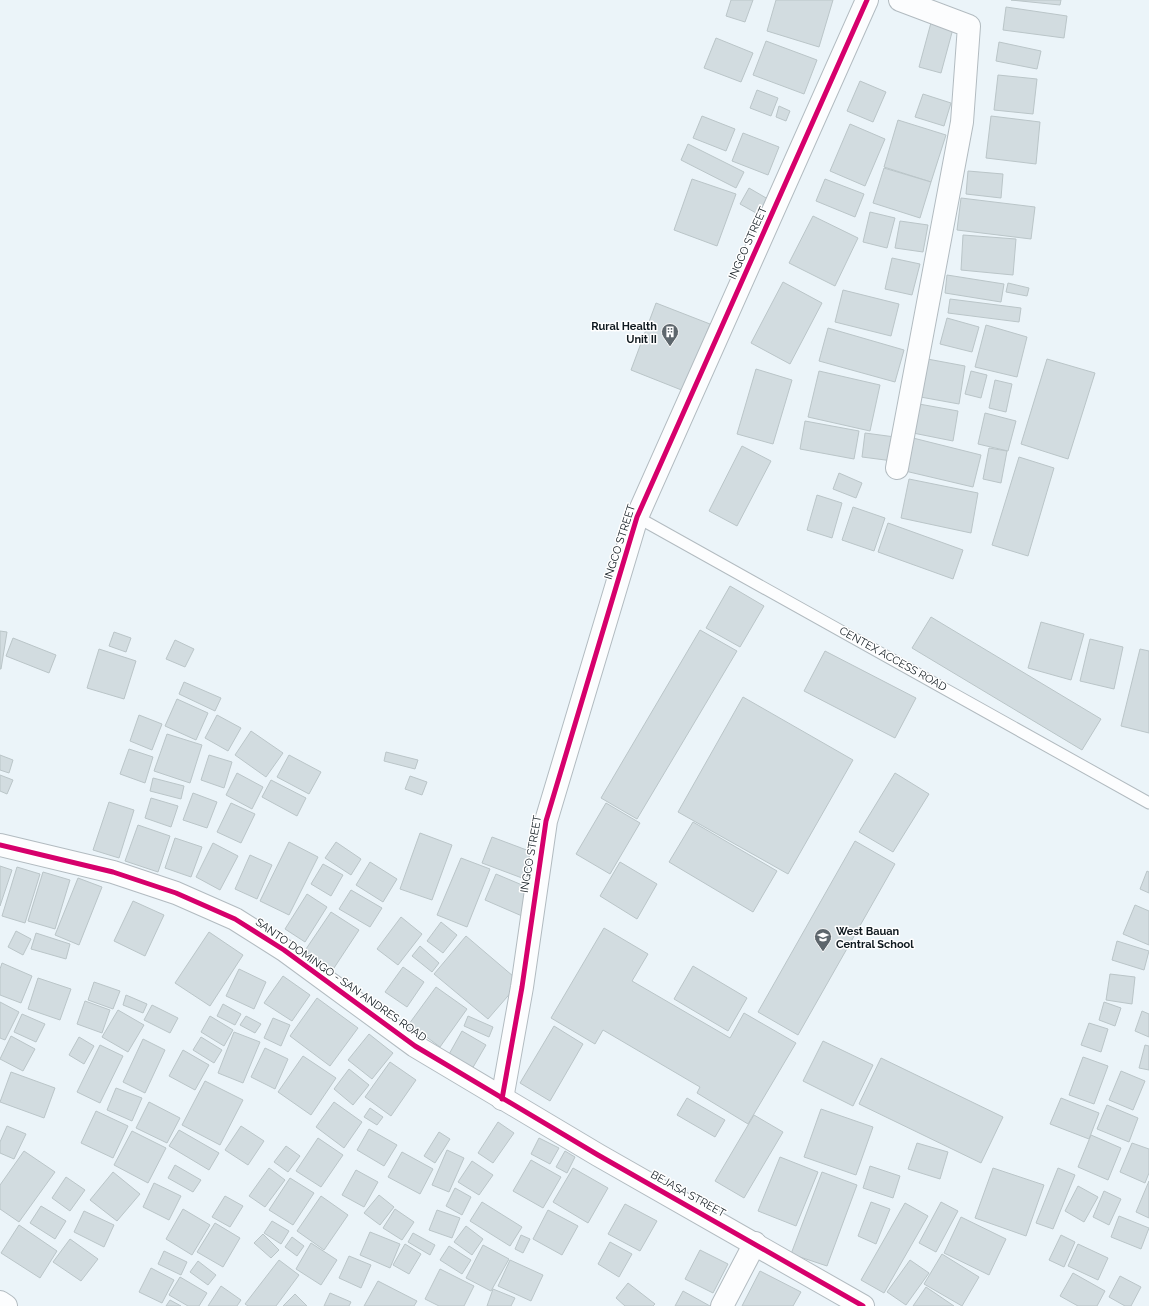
<svg xmlns="http://www.w3.org/2000/svg" width="1149" height="1306" font-family="Raleway,sans-serif">
<style>
.building{fill:#d2dce0;stroke:#bac5c8}
.lines{fill:none;stroke-linecap:round;stroke-linejoin:round}
.service-casing{stroke:#b2bbc0;stroke-width:13}
.minor-casing{stroke:#b2bbc0;stroke-width:24}
.tertiary-casing{stroke:#b2bbc0;stroke-width:24}
.service{stroke:#fcfdfe;stroke-width:11}
.minor{stroke:#fcfdfe;stroke-width:22}
.tertiary{stroke:#fcfdfe;stroke-width:22}
.cycleway-casing{stroke:#fff;stroke-width:8}
.cycleway{stroke:#d6006c;stroke-width:5}
.labels{text-anchor:middle;dominant-baseline:central;stroke-width:3;stroke-linejoin:round;paint-order:stroke}
.street-label{font-size:11px;fill:#101a20;stroke:#fff}
.poi-label{font-size:11px;font-weight:bold;fill:#101a20;stroke:#fff;text-anchor:end}
</style>
<rect width="100%" height="100%" fill="#ebf4f9"/>
<!-- building -->
<g class="building">
<path d="M731,0H753L745,22L726,16Z"/>
<path d="M776,0H833L819,47L767,31Z"/>
<path d="M1011,0H1061L1060,5Z"/>
<path d="M1006,7L1067,16L1064,38L1003,30Z"/>
<path d="M932,19L954,25L941,73L919,67Z"/>
<path d="M716,38L753,53L741,82L704,68Z"/>
<path d="M766,41L817,60L804,94L753,75Z"/>
<path d="M999,42L1041,51L1037,69L996,61Z"/>
<path d="M998,75L1037,79L1033,114L994,110Z"/>
<path d="M860,81L886,92L873,122L847,111Z"/>
<path d="M757,90L778,98L771,116L750,108Z"/>
<path d="M923,94L951,103L944,126L915,117Z"/>
<path d="M779,106L790,111L786,121L776,117Z"/>
<path d="M702,116L735,129L726,151L693,138Z"/>
<path d="M991,116L1040,122L1036,164L986,158Z"/>
<path d="M898,120L946,135L931,182L884,167Z"/>
<path d="M850,124L885,139L865,186L830,171Z"/>
<path d="M743,133L779,147L768,175L732,161Z"/>
<path d="M688,144L744,172L736,188L681,160Z"/>
<path d="M884,168L931,182L920,218L873,203Z"/>
<path d="M968,171L1003,174L1001,198L966,194Z"/>
<path d="M692,179L736,194L717,246L674,230Z"/>
<path d="M825,179L864,194L855,217L816,201Z"/>
<path d="M749,188L773,202L765,218L740,204Z"/>
<path d="M961,198L1035,207L1031,239L957,230Z"/>
<path d="M870,212L895,218L887,248L863,242Z"/>
<path d="M813,216L858,238L835,286L789,263Z"/>
<path d="M900,221L928,225L923,252L895,248Z"/>
<path d="M963,235L1016,239L1013,275L961,270Z"/>
<path d="M892,258L920,264L912,295L885,289Z"/>
<path d="M947,275L1004,284L1001,302L945,293Z"/>
<path d="M783,282L822,303L790,364L751,343Z"/>
<path d="M1008,283L1029,288L1027,296L1006,292Z"/>
<path d="M843,290L899,304L891,336L835,322Z"/>
<path d="M950,299L1021,308L1019,322L948,313Z"/>
<path d="M656,303L710,324L684,391L631,370Z"/>
<path d="M947,318L979,327L972,352L940,344Z"/>
<path d="M986,325L1027,337L1017,377L975,367Z"/>
<path d="M828,328L904,350L895,382L819,361Z"/>
<path d="M922,358L965,366L959,404L915,396Z"/>
<path d="M1047,359L1095,373L1068,459L1021,444Z"/>
<path d="M756,369L792,380L773,444L737,434Z"/>
<path d="M819,371L880,385L870,431L808,417Z"/>
<path d="M971,371L987,375L981,398L965,394Z"/>
<path d="M995,380L1012,384L1006,412L989,408Z"/>
<path d="M919,404L958,411L953,441L913,433Z"/>
<path d="M985,413L1016,421L1008,451L978,444Z"/>
<path d="M805,421L859,431L854,459L800,449Z"/>
<path d="M865,433L895,437L893,461L862,457Z"/>
<path d="M913,438L981,455L973,487L905,471Z"/>
<path d="M742,446L771,461L737,526L709,511Z"/>
<path d="M989,448L1007,451L1001,483L983,479Z"/>
<path d="M1019,457L1054,468L1028,556L992,545Z"/>
<path d="M839,473L862,483L856,498L833,489Z"/>
<path d="M909,479L978,493L971,533L901,518Z"/>
<path d="M817,495L842,503L832,538L807,530Z"/>
<path d="M853,507L885,518L874,551L842,540Z"/>
<path d="M888,523L963,550L953,579L878,552Z"/>
<path d="M730,586L764,606L740,647L706,628Z"/>
<path d="M931,617L1101,719L1082,750L912,648Z"/>
<path d="M1041,622L1084,634L1071,680L1028,668Z"/>
<path d="M700,630L737,651L637,819L601,798Z"/>
<path d="M0,631L7,632L1,669H0Z"/>
<path d="M114,632L131,638L126,652L109,646Z"/>
<path d="M13,638L56,655L49,673L6,656Z"/>
<path d="M1090,639L1123,647L1114,689L1080,681Z"/>
<path d="M175,640L194,649L185,667L166,659Z"/>
<path d="M99,649L136,661L124,699L87,688Z"/>
<path d="M1140,649L1149,651V733L1121,726Z"/>
<path d="M825,651L916,698L895,738L804,691Z"/>
<path d="M184,682L221,698L215,711L179,694Z"/>
<path d="M743,697L853,760L788,874L678,812Z"/>
<path d="M177,699L208,713L196,740L165,726Z"/>
<path d="M139,715L162,724L152,750L130,741Z"/>
<path d="M217,715L241,728L228,751L205,738Z"/>
<path d="M251,731L283,753L266,777L235,755Z"/>
<path d="M167,734L202,745L190,783L154,771Z"/>
<path d="M129,749L153,757L145,783L120,774Z"/>
<path d="M386,752L418,760L415,769L384,761Z"/>
<path d="M0,755L13,760L9,773L0,770Z"/>
<path d="M209,755L232,762L224,788L201,780Z"/>
<path d="M289,755L321,772L309,794L277,777Z"/>
<path d="M237,773L263,787L252,809L226,795Z"/>
<path d="M895,773L929,794L893,852L859,832Z"/>
<path d="M0,775L13,780L7,794L0,791Z"/>
<path d="M410,776L427,782L422,795L405,789Z"/>
<path d="M153,778L184,786L181,799L150,791Z"/>
<path d="M271,780L306,798L297,816L262,797Z"/>
<path d="M193,793L217,802L207,828L183,820Z"/>
<path d="M151,798L178,806L171,827L145,818Z"/>
<path d="M109,802L134,810L119,858L93,850Z"/>
<path d="M231,803L255,814L241,843L217,832Z"/>
<path d="M606,803L640,823L610,874L576,854Z"/>
<path d="M693,822L777,871L753,912L669,862Z"/>
<path d="M138,825L170,836L158,872L125,861Z"/>
<path d="M420,833L452,845L432,900L400,889Z"/>
<path d="M492,837L540,855L530,881L482,863Z"/>
<path d="M175,838L202,847L191,877L165,868Z"/>
<path d="M855,841L895,864L798,1035L758,1012Z"/>
<path d="M289,842L318,857L289,915L260,901Z"/>
<path d="M336,842L361,859L351,875L325,858Z"/>
<path d="M213,843L238,856L220,890L196,877Z"/>
<path d="M250,855L272,865L257,899L235,889Z"/>
<path d="M461,858L490,869L467,927L437,915Z"/>
<path d="M370,862L397,879L383,902L356,885Z"/>
<path d="M620,862L657,884L637,919L600,896Z"/>
<path d="M323,864L343,875L331,896L311,884Z"/>
<path d="M0,866L12,870L0,906Z"/>
<path d="M17,867L40,874L25,923L2,916Z"/>
<path d="M1147,871L1149,872V893L1140,889Z"/>
<path d="M43,872L70,880L55,929L28,921Z"/>
<path d="M496,874L534,890L522,916L485,900Z"/>
<path d="M78,878L102,887L79,945L55,935Z"/>
<path d="M351,890L382,908L370,927L339,909Z"/>
<path d="M307,894L327,907L305,942L285,929Z"/>
<path d="M133,901L164,915L145,956L114,941Z"/>
<path d="M1135,905L1149,911V945L1123,934Z"/>
<path d="M331,912L359,930L332,971L304,952Z"/>
<path d="M401,917L422,934L398,965L377,949Z"/>
<path d="M441,922L457,935L443,953L427,941Z"/>
<path d="M604,928L648,954L632,981L730,1038L744,1013L796,1043L748,1124L697,1093L700,1087L603,1030L595,1044L551,1018Z"/>
<path d="M16,931L31,939L23,955L8,947Z"/>
<path d="M209,932L243,955L210,1006L175,983Z"/>
<path d="M36,933L70,944L66,959L31,949Z"/>
<path d="M466,936L520,982L488,1019L434,974Z"/>
<path d="M1117,941L1149,951L1144,970L1112,960Z"/>
<path d="M420,946L439,963L432,972L412,956Z"/>
<path d="M2,963L32,976L21,1003L0,995V969Z"/>
<path d="M693,966L747,998L728,1031L674,999Z"/>
<path d="M403,967L424,982L407,1007L385,992Z"/>
<path d="M239,969L266,982L254,1009L226,996Z"/>
<path d="M1110,974L1135,977L1132,1004L1106,1000Z"/>
<path d="M283,976L310,995L292,1021L264,1003Z"/>
<path d="M38,978L71,989L60,1020L28,1009Z"/>
<path d="M94,982L120,991L113,1009L88,1000Z"/>
<path d="M436,987L467,1009L440,1047L409,1024Z"/>
<path d="M126,995L147,1004L143,1013L123,1005Z"/>
<path d="M317,998L358,1028L330,1066L290,1036Z"/>
<path d="M85,1001L110,1010L102,1033L77,1024Z"/>
<path d="M0,1002L19,1012L5,1040L0,1038Z"/>
<path d="M1104,1002L1121,1008L1115,1026L1099,1020Z"/>
<path d="M223,1004L241,1014L235,1025L217,1016Z"/>
<path d="M152,1005L178,1018L170,1033L144,1020Z"/>
<path d="M118,1010L144,1025L128,1052L102,1037Z"/>
<path d="M1142,1011L1149,1014V1037L1135,1031Z"/>
<path d="M22,1014L45,1024L36,1042L14,1032Z"/>
<path d="M210,1016L233,1030L224,1046L201,1032Z"/>
<path d="M246,1016L261,1024L255,1033L240,1025Z"/>
<path d="M468,1016L493,1027L489,1037L464,1026Z"/>
<path d="M273,1018L290,1025L281,1046L264,1038Z"/>
<path d="M1089,1023L1108,1029L1101,1052L1081,1045Z"/>
<path d="M554,1026L583,1044L550,1101L520,1083Z"/>
<path d="M462,1031L486,1045L472,1069L448,1056Z"/>
<path d="M234,1032L260,1042L243,1083L218,1073Z"/>
<path d="M369,1034L393,1053L372,1079L348,1060Z"/>
<path d="M11,1036L35,1049L23,1071L0,1059Z"/>
<path d="M79,1037L94,1046L84,1064L69,1055Z"/>
<path d="M201,1037L222,1050L214,1063L193,1050Z"/>
<path d="M143,1039L165,1050L145,1093L123,1082Z"/>
<path d="M823,1041L873,1065L853,1106L803,1081Z"/>
<path d="M100,1045L123,1056L100,1103L77,1092Z"/>
<path d="M1145,1045L1149,1046V1070L1139,1068Z"/>
<path d="M265,1048L288,1059L275,1089L251,1077Z"/>
<path d="M183,1050L209,1065L195,1090L169,1076Z"/>
<path d="M303,1056L336,1078L311,1115L278,1092Z"/>
<path d="M1083,1057L1108,1066L1094,1104L1069,1095Z"/>
<path d="M881,1058L1003,1117L981,1163L859,1104Z"/>
<path d="M390,1062L416,1080L391,1116L365,1097Z"/>
<path d="M349,1069L369,1085L353,1105L334,1089Z"/>
<path d="M1121,1071L1145,1081L1133,1110L1109,1100Z"/>
<path d="M11,1072L55,1088L44,1118L0,1102Z"/>
<path d="M205,1081L243,1100L220,1145L182,1125Z"/>
<path d="M116,1088L142,1098L132,1121L107,1110Z"/>
<path d="M687,1098L725,1120L715,1137L677,1115Z"/>
<path d="M1061,1098L1099,1113L1089,1139L1050,1124Z"/>
<path d="M149,1102L180,1118L167,1143L136,1128Z"/>
<path d="M334,1102L362,1122L344,1148L316,1127Z"/>
<path d="M1107,1105L1138,1118L1129,1142L1097,1129Z"/>
<path d="M370,1108L383,1117L377,1125L364,1117Z"/>
<path d="M821,1109L873,1127L856,1175L804,1157Z"/>
<path d="M96,1111L128,1126L113,1158L81,1143Z"/>
<path d="M754,1115L783,1132L744,1198L715,1181Z"/>
<path d="M498,1122L514,1133L493,1163L478,1153Z"/>
<path d="M7,1126L26,1134L14,1159L0,1153V1142Z"/>
<path d="M241,1126L264,1141L248,1165L225,1150Z"/>
<path d="M369,1129L397,1145L384,1166L357,1150Z"/>
<path d="M179,1130L219,1153L209,1170L169,1146Z"/>
<path d="M132,1131L166,1148L148,1183L114,1165Z"/>
<path d="M439,1132L450,1139L435,1163L424,1156Z"/>
<path d="M1091,1135L1121,1148L1108,1180L1078,1167Z"/>
<path d="M318,1138L343,1155L321,1187L296,1171Z"/>
<path d="M539,1138L559,1148L550,1164L531,1154Z"/>
<path d="M917,1143L948,1152L940,1179L908,1169Z"/>
<path d="M1132,1143L1149,1149V1173L1145,1183L1120,1172Z"/>
<path d="M286,1146L300,1156L288,1172L274,1162Z"/>
<path d="M447,1150L464,1158L449,1192L432,1185Z"/>
<path d="M24,1151L55,1172L19,1222L0,1209V1185Z"/>
<path d="M565,1151L575,1157L567,1173L556,1167Z"/>
<path d="M402,1152L433,1169L420,1194L388,1177Z"/>
<path d="M780,1157L818,1172L796,1226L758,1211Z"/>
<path d="M531,1160L561,1177L543,1208L513,1191Z"/>
<path d="M472,1161L493,1175L479,1195L458,1182Z"/>
<path d="M175,1165L201,1180L193,1192L168,1178Z"/>
<path d="M870,1166L900,1176L893,1198L863,1188Z"/>
<path d="M269,1168L285,1180L265,1207L249,1196Z"/>
<path d="M573,1168L608,1188L588,1223L553,1202Z"/>
<path d="M993,1168L1044,1185L1026,1236L975,1218Z"/>
<path d="M1058,1168L1075,1175L1053,1229L1036,1223Z"/>
<path d="M356,1170L378,1182L364,1207L342,1195Z"/>
<path d="M113,1172L140,1194L117,1221L90,1200Z"/>
<path d="M822,1172L857,1185L827,1266L791,1254Z"/>
<path d="M66,1177L85,1190L70,1211L52,1198Z"/>
<path d="M290,1178L314,1193L293,1225L269,1210Z"/>
<path d="M1149,1181V1218L1136,1212Z"/>
<path d="M154,1183L181,1196L169,1220L143,1207Z"/>
<path d="M1078,1186L1098,1197L1084,1222L1065,1211Z"/>
<path d="M455,1188L471,1197L462,1215L446,1206Z"/>
<path d="M1104,1191L1121,1199L1109,1225L1093,1217Z"/>
<path d="M379,1195L394,1207L380,1225L364,1213Z"/>
<path d="M225,1196L243,1206L230,1227L212,1217Z"/>
<path d="M321,1196L348,1215L324,1250L297,1231Z"/>
<path d="M482,1202L522,1227L510,1246L470,1221Z"/>
<path d="M871,1202L890,1209L876,1244L858,1236Z"/>
<path d="M941,1202L958,1211L936,1252L919,1243Z"/>
<path d="M905,1203L928,1216L884,1293L861,1280Z"/>
<path d="M625,1204L657,1221L640,1251L608,1234Z"/>
<path d="M41,1206L66,1221L55,1239L30,1223Z"/>
<path d="M183,1209L210,1225L192,1255L166,1239Z"/>
<path d="M395,1209L414,1222L402,1240L383,1228Z"/>
<path d="M437,1210L460,1218L452,1238L429,1230Z"/>
<path d="M548,1210L578,1226L562,1255L533,1239Z"/>
<path d="M84,1211L114,1225L104,1247L74,1232Z"/>
<path d="M1119,1216L1149,1228L1141,1249L1111,1237Z"/>
<path d="M961,1217L1006,1239L989,1275L944,1253Z"/>
<path d="M272,1221L289,1231L281,1244L264,1233Z"/>
<path d="M215,1223L240,1238L223,1267L197,1252Z"/>
<path d="M19,1225L57,1251L40,1278L1,1253Z"/>
<path d="M466,1226L483,1239L472,1255L454,1242Z"/>
<path d="M370,1232L400,1244L390,1268L360,1255Z"/>
<path d="M413,1233L435,1245L430,1255L408,1242Z"/>
<path d="M263,1234L279,1250L271,1258L254,1243Z"/>
<path d="M521,1235L530,1239L523,1253L515,1249Z"/>
<path d="M1061,1235L1075,1242L1064,1267L1049,1260Z"/>
<path d="M292,1237L304,1246L297,1256L285,1247Z"/>
<path d="M70,1239L98,1259L81,1281L53,1262Z"/>
<path d="M610,1242L632,1254L619,1277L598,1264Z"/>
<path d="M311,1243L337,1260L321,1285L296,1269Z"/>
<path d="M405,1244L421,1254L409,1274L393,1265Z"/>
<path d="M1078,1244L1108,1258L1098,1280L1068,1266Z"/>
<path d="M483,1245L509,1259L491,1291L466,1278Z"/>
<path d="M449,1246L471,1260L462,1274L440,1260Z"/>
<path d="M700,1250L728,1264L713,1293L685,1279Z"/>
<path d="M164,1251L187,1262L181,1275L158,1264Z"/>
<path d="M942,1254L979,1277L962,1306L924,1284Z"/>
<path d="M349,1256L371,1265L361,1288L339,1278Z"/>
<path d="M279,1260L299,1275L276,1306H248L245,1304Z"/>
<path d="M510,1260L543,1275L531,1301L498,1286Z"/>
<path d="M910,1260L929,1273L906,1305L887,1292Z"/>
<path d="M198,1261L216,1275L208,1285L190,1272Z"/>
<path d="M151,1268L174,1280L162,1303L139,1292Z"/>
<path d="M440,1269L474,1286L464,1306H439L425,1299Z"/>
<path d="M760,1271L801,1292L793,1306H742Z"/>
<path d="M1073,1273L1105,1291L1097,1306H1078L1060,1296Z"/>
<path d="M1120,1276L1141,1287L1131,1306H1125L1109,1297Z"/>
<path d="M180,1277L207,1293L199,1306H188L169,1295Z"/>
<path d="M378,1281L417,1301L414,1306H364Z"/>
<path d="M628,1283L655,1304L653,1306H625L616,1298Z"/>
<path d="M221,1286L241,1300L237,1306H208Z"/>
<path d="M926,1287L954,1306H913Z"/>
<path d="M493,1289L515,1298L511,1306H487Z"/>
<path d="M683,1291L710,1306H675Z"/>
<path d="M330,1293L351,1302L349,1306H324Z"/>
<path d="M295,1294L307,1306H283Z"/>
<path d="M170,1300L181,1306H166Z"/>
</g>
<g class="lines">
<defs>
<path id="service" d="M637,517L1149,803"/>
<g id="minor">
<path d="M897,468L962,122L969,26L900,0"/>
<path d="M0,1302L6,1306"/>
<path d="M722,1306L755,1243"/>
</g>
<g id="tertiary">
<path d="M0,845L113,872L176,893L235,919L284,950L415,1046L598,1155L863,1306"/>
<path d="M502,1099L522,987L546,821L637,517L867,0"/>
</g>
</defs>
<!-- service casing -->
<use href="#service" class="service-casing"/>
<!-- minor casing -->
<use href="#minor" class="minor-casing"/>
<!-- tertiary casing -->
<use href="#tertiary" class="tertiary-casing"/>
<!-- service -->
<use href="#service" class="service"/>
<!-- minor -->
<use href="#minor" class="minor"/>
<!-- tertiary -->
<use href="#tertiary" class="tertiary"/>
<defs>
<g id="cycleway">
<path d="M0,845L113,872L176,893L235,919L284,950L415,1046L598,1155L863,1306"/>
<path d="M502,1099L522,987L546,821L637,517L867,0"/>
</g>
</defs>
<!-- cycleway casing -->
<use href="#cycleway" class="cycleway-casing"/>
<!-- cycleway -->
<use href="#cycleway" class="cycleway"/>
</g>
<!-- icons -->
<defs>
<symbol id="building-pin" viewBox="-11 -11 22 30"><path d="M0 17L-7.5 6A9.5 9.5 0 1 1 7.5 6Z" fill="#5d666c" stroke="#fff"/><path d="M-4-6H4V6H1V3H-1V6H-4ZM-2.5-4.3h1.7v1.8h-1.7ZM.8-4.3h1.7v1.8H.8ZM-2.5-1h1.7V.8h-1.7ZM.8-1h1.7V.8H.8Z" fill="#fff"/></symbol>
<symbol id="school-pin" viewBox="-11 -11 22 30"><path d="M0 17L-7.5 6A9.5 9.5 0 1 1 7.5 6Z" fill="#5d666c" stroke="#fff"/><path d="M0-5L7-2L0 1L-7-2ZM-4 1L0 2.5L4 1V4Q0 6-4 4Z" fill="#fff"/></symbol>
</defs>
<g fill-rule="evenodd">
<use href="#building-pin" x="660" y="322" width="20" height="27"/>
<use href="#school-pin" x="813" y="927" width="20" height="27"/>
</g>
<g class="labels">
<!-- street labels -->
<g class="street-label">
<text transform="translate(748 243) rotate(-66)">INGCO STREET</text>
<text transform="translate(620 542) rotate(-72)">INGCO STREET</text>
<text transform="translate(893 659) rotate(29)">CENTEX ACCESS ROAD</text>
<text transform="translate(531 854) rotate(-80)">INGCO STREET</text>
<text transform="translate(341 980) rotate(35)">SANTO DOMINGO - SAN ANDRES ROAD</text>
<text transform="translate(688 1194) rotate(29)">BEJASA STREET</text>
</g>
<!-- poi labels -->
<g class="poi-label">
<text x="657" y="326">Rural Health<tspan x="657" dy="13">Unit II</tspan></text>
<text x="836" y="931" text-anchor="start">West Bauan<tspan x="836" dy="13">Central School</tspan></text>
</g>
</g>
</svg>
